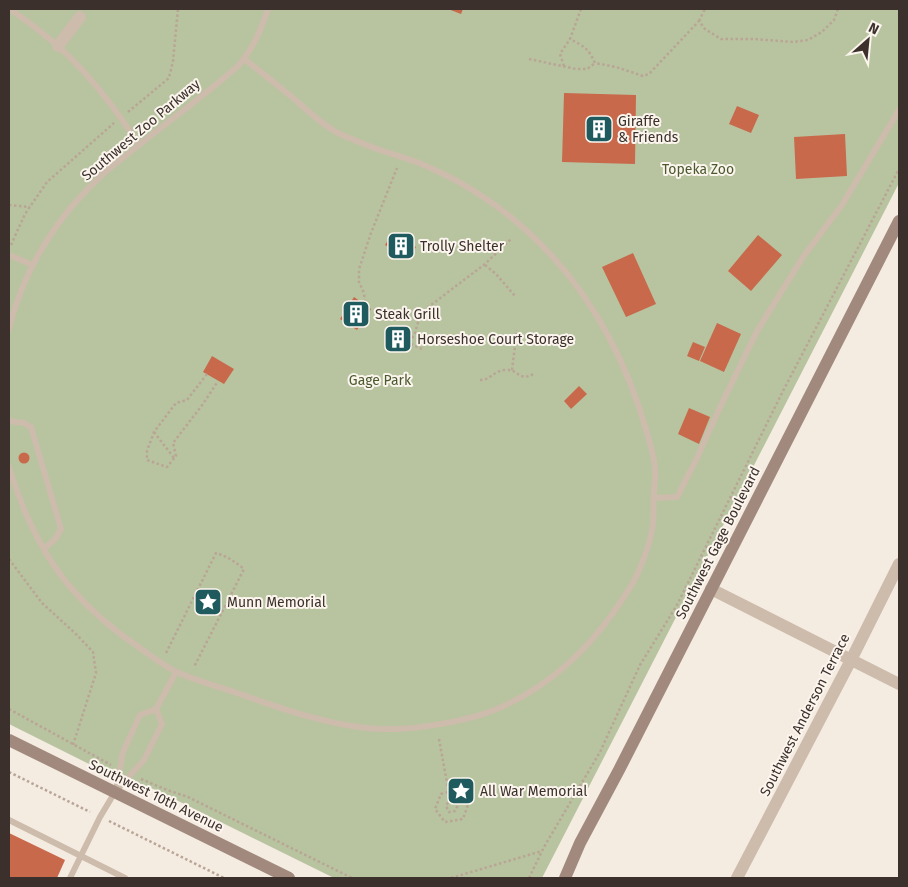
<svg xmlns="http://www.w3.org/2000/svg" width="908" height="887" font-family="'Fira Sans',sans-serif">
<style>
.green{fill:#b8c4a0}
.building{fill:#c8694b}
.lines{fill:none;stroke-linecap:round;stroke-linejoin:round}
.path{stroke:#b9a596;stroke-width:2.5;stroke-dasharray:2.5 2.5;stroke-linecap:butt}
.lane{stroke:#cdbbac;stroke-width:6}
.street{stroke:#cdbbac;stroke-width:12}
.secondary{stroke:#a18a7d;stroke-width:12}
.labels{text-anchor:middle;dominant-baseline:central;stroke-width:4;stroke-linejoin:round;paint-order:stroke}
.poi-label{font-size:14px;fill:#3b302b;stroke:#fbf5ee;text-anchor:start}
.street-label{font-size:14px;fill:#3b302b;stroke:#fbf5ee}
.park-label{font-size:14px;fill:#4a5a2e;stroke:#fbf5ee}
</style>
<rect width="100%" height="100%" fill="#f4ebe1"/>
<!-- green -->
<path class="green" d="M9,9H899V183L542,878H334L156,790L87,763L9,724Z"/>
<!-- building -->
<g class="building">
<path d="M448,9H463L461,14Z"/>
<path d="M564,93L636,95L635,164L562,162Z"/>
<path d="M737,106L759,115L751,133L729,124Z"/>
<path d="M845,134L847,176L796,179L794,137Z"/>
<path d="M392,233L416,247L409,259L385,245Z"/>
<path d="M758,235L782,255L751,291L728,271Z"/>
<path d="M633,253L656,304L626,317L602,267Z"/>
<path d="M354,297L371,309L357,330L340,319Z"/>
<path d="M717,323L741,334L724,372L700,361Z"/>
<path d="M397,332L405,338L398,346L391,340Z"/>
<path d="M693,342L705,347L699,361L687,356Z"/>
<path d="M212,356L234,369L224,384L203,372Z"/>
<path d="M579,386L587,394L571,409L564,401Z"/>
<path d="M689,408L710,417L699,444L678,434Z"/>
<circle cx="24" cy="458" r="5.5"/>
<path d="M9,833L65,860L57,878H9Z"/>
</g>
<g class="lines">
<!-- path -->
<g class="path">
<path d="M581,9L570,39C585,47 588,48 595,63L616,67L643,76L649,74L699,21L705,29L721,39H754L793,42L808,40L822,32L834,20L838,9"/>
<path d="M699,21L705,9"/>
<path d="M529,59L576,69H587L595,63"/>
<path d="M564,66L560,54L570,39"/>
<path d="M128,112L169,78L173,61L178,9"/>
<path d="M9,205L30,207"/>
<path d="M11,245L25,214L47,182L114,123"/>
<path d="M485,265L496,274L515,296"/>
<path d="M365,302L364,293L359,282V269L371,233L397,168"/>
<path d="M422,349L409,343L415,333L420,315L427,308L485,264L512,238"/>
<path d="M512,370L517,330"/>
<path d="M207,374L187,400L176,403L154,432L147,451V460L167,467L176,456L173,443L203,404L218,381"/>
<path d="M480,380C491,380 494,370 506,370C519,369 519,383 535,373"/>
<path d="M154,432L174,458"/>
<path d="M9,559L42,603L76,634L93,652L96,673L73,745"/>
<path d="M166,653L216,553C227,556 235,562 244,569L194,667"/>
<path d="M9,709L111,765"/>
<path d="M439,739L450,799L446,806L449,812L455,811L458,805L451,799"/>
<path d="M9,772L90,812"/>
<path d="M141,779L167,790L188,797L352,878"/>
<path d="M448,792L441,794L435,809L445,822L463,819L469,802L458,790L448,792"/>
<path d="M109,821L224,878"/>
<path d="M451,878L542,851"/>
<path d="M529,878L544,847L600,752L640,665L677,605L783,391L899,169"/>
</g>
<!-- lane -->
<g class="lane">
<path d="M10,9C27,21 43,33 59,47C90,75 116,109 139,145"/>
<path d="M9,255L33,265"/>
<path d="M9,329C23,270 57,216 102,175C112,166 124,157 134,149C169,121 205,95 238,66C254,47 260,32 268,9"/>
<path d="M9,421L24,423L31,427L61,529L56,538L44,549"/>
<path d="M9,467C22,510 42,554 71,588C90,610 116,632 140,648C153,657 165,667 179,673C197,681 217,686 237,693C282,709 336,728 384,729C415,730 469,721 497,709C544,689 583,655 613,613C621,601 631,588 637,575C644,559 651,540 653,524C654,514 653,503 654,493C654,486 656,478 655,470C655,458 650,445 647,433C629,368 596,303 550,254C514,215 468,183 419,163C407,158 395,155 383,151C368,146 354,140 340,134C322,125 307,110 292,97C276,84 260,71 244,59"/>
<path d="M654,498L677,497L696,460L722,403L757,331L803,257L842,205L899,110"/>
<path d="M116,790L123,752L140,715L156,709L176,672"/>
<path d="M9,820L125,878"/>
<path d="M70,878L100,817L115,792L144,760L162,724L156,709"/>
</g>
<!-- street -->
<g class="street">
<path d="M58,46L80,17"/>
<path d="M711,589L899,684"/>
<path d="M737,878L851,660L899,564"/>
</g>
<!-- secondary -->
<g class="secondary">
<path d="M9,740L289,878"/>
<path d="M565,878L580,843L619,770L899,221"/>
</g>
</g>
<!-- icons -->
<defs>
<symbol id="building-square" viewBox="-11 -11 22 22"><rect x="-9" y="-9" width="18" height="18" rx="4" fill="#1f5a5e" stroke="#fbf5ee"/><path d="M-4-6H4V6H1V3H-1V6H-4ZM-2.5-4.3h1.7v1.8h-1.7ZM.8-4.3h1.7v1.8H.8ZM-2.5-1h1.7V.8h-1.7ZM.8-1h1.7V.8H.8Z" fill="#fff"/></symbol>
<symbol id="sight-square" viewBox="-11 -11 22 22"><rect x="-9" y="-9" width="18" height="18" rx="4" fill="#1f5a5e" stroke="#fbf5ee"/><path d="M0-6L1.8-2.2L6-1.7L2.9 1.2L3.7 5.4L0 3.3L-3.7 5.4L-2.9 1.2L-6-1.7L-1.8-2.2Z" fill="#fff"/></symbol>
</defs>
<g fill-rule="evenodd">
<use href="#building-square" x="583" y="113" width="32" height="32"/>
<use href="#building-square" x="385" y="230" width="32" height="32"/>
<use href="#building-square" x="340" y="298" width="32" height="32"/>
<use href="#building-square" x="382" y="323" width="32" height="32"/>
<use href="#sight-square" x="192" y="586" width="32" height="32"/>
<use href="#sight-square" x="445" y="775" width="32" height="32"/>
</g>
<g class="labels">
<!-- poi labels -->
<g class="poi-label">
<text x="618" y="121">Giraffe<tspan x="618" dy="16">&amp; Friends</tspan></text>
<text x="420" y="246">Trolly Shelter</text>
<text x="375" y="314">Steak Grill</text>
<text x="417" y="339">Horseshoe Court Storage</text>
<text x="227" y="602">Munn Memorial</text>
<text x="480" y="791">All War Memorial</text>
</g>
<!-- street labels -->
<g class="street-label">
<text transform="translate(141 130) rotate(-40)">Southwest Zoo Parkway</text>
<text transform="translate(718 543) rotate(-63)">Southwest Gage Boulevard</text>
<text transform="translate(805 715) rotate(-63)">Southwest Anderson Terrace</text>
<text transform="translate(156 796) rotate(26)">Southwest 10th Avenue</text>
</g>
<!-- park labels -->
<g class="park-label">
<text x="698" y="169">Topeka Zoo</text>
<text x="380" y="380">Gage Park</text>
</g>
</g>
<!-- border -->
<rect width="908" height="887" fill="none" stroke="#3b302b" stroke-width="20"/>
<!-- north arrow -->
<g transform="translate(868 40) rotate(27)" stroke="#fbf5ee" stroke-width="4" paint-order="stroke">
<path d="M0-4L9 19L0 12L-9 19Z" fill="#3b302b"/>
<text y="-8" font-size="14" font-weight="bold" text-anchor="middle" fill="#3b302b">N</text>
</g>
</svg>
